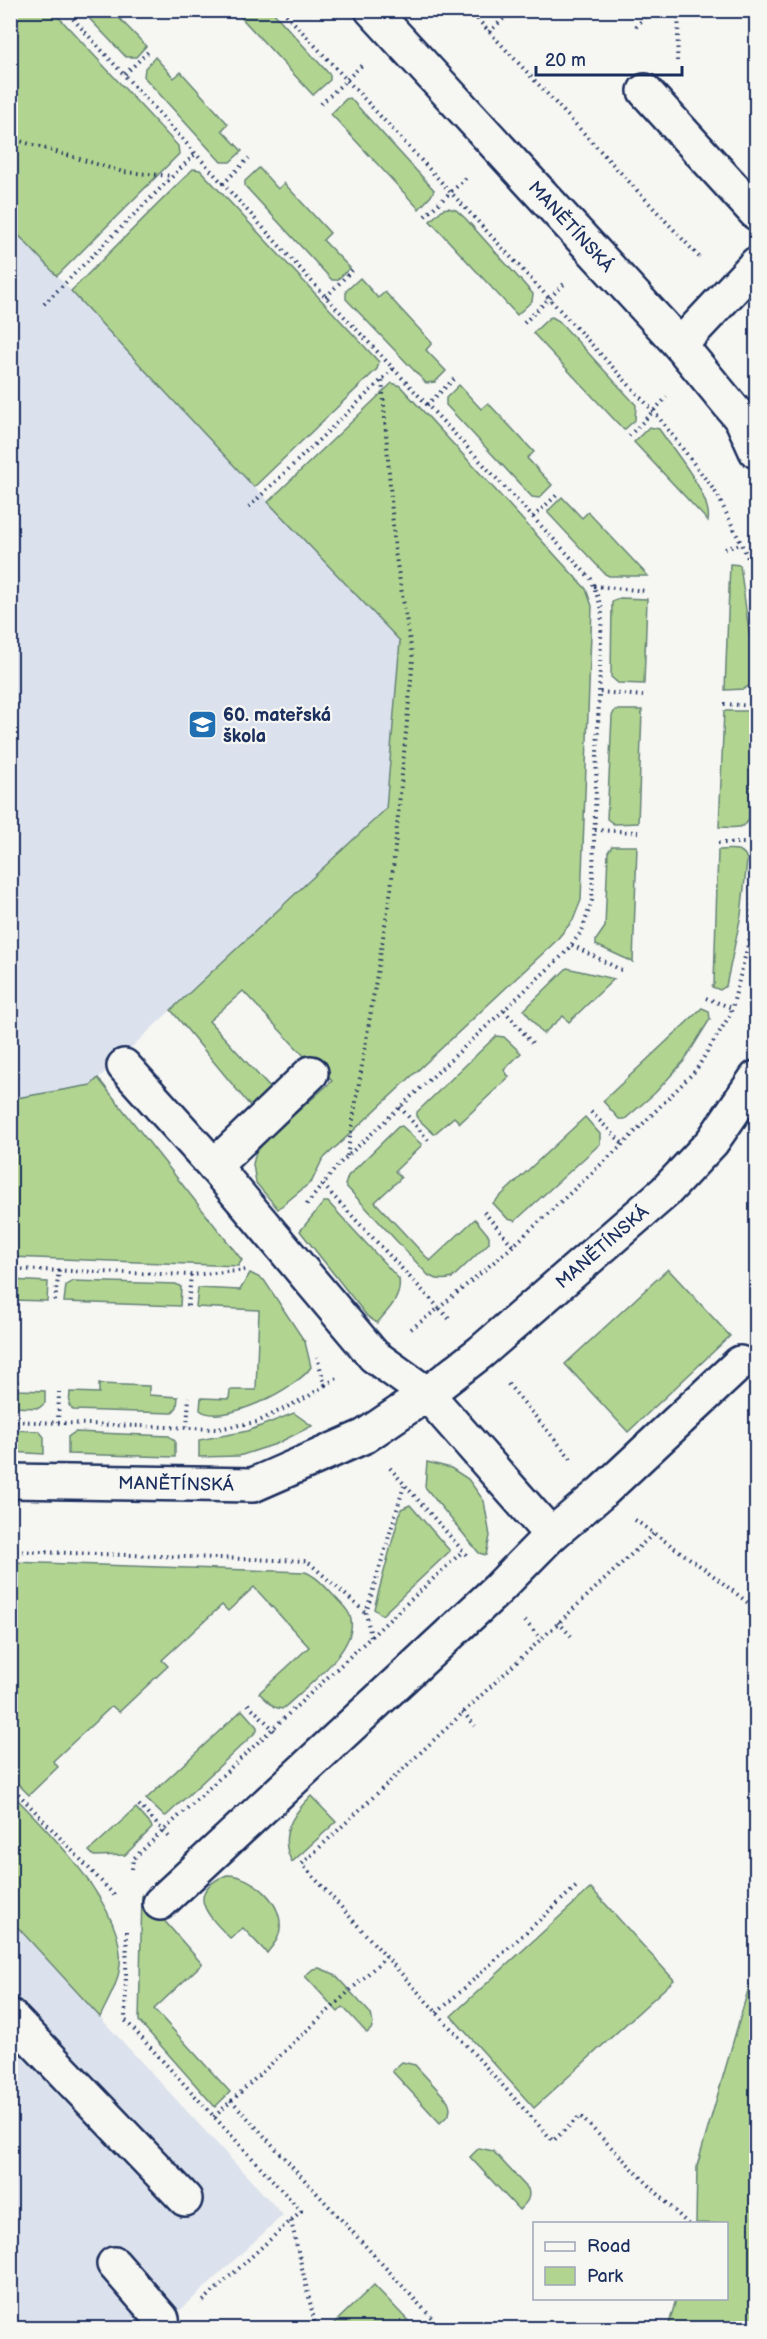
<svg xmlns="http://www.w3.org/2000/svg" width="767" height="2339" font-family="'Balsamiq Sans',sans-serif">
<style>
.built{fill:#dce2ed}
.green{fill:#b1d590;stroke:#668277;stroke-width:1.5}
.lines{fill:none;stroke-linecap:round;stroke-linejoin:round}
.minor-casing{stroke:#1b2f5e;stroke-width:38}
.path{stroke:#1b2f5e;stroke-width:4;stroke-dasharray:1.5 4.5;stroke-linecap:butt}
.minor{stroke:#f6f6f2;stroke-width:33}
.labels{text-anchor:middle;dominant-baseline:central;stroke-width:4.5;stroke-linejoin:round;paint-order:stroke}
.street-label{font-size:18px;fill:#1b2f5e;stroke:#f6f6f2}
.poi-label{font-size:18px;font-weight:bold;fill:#1b2f5e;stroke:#f6f6f2;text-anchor:start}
</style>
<rect width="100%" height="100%" fill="#f6f6f2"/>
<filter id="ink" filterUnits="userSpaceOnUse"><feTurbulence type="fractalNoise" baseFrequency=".0167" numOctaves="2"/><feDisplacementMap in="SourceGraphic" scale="12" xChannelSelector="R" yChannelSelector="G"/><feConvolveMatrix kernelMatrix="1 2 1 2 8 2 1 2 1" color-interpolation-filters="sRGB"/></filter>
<g filter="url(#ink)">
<!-- built -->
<g class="built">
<path d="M11,227L400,641L386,809L91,1085L11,1099Z"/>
<path d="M10,1920L283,2215L161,2328H11Z"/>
</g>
<!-- green -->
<g class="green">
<path d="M11,10L53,11L178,146L179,154L57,276L11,227Z"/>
<path d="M82,11H124L126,12L120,19L146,46L136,57H126Z"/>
<path d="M235,11H272L330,75V80L313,95Z"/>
<path d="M155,57L174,78L181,72L228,124L222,130L242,151L230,162H221L144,77L145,68Z"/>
<path d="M350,98L434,190L431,196L419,209L331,114L346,99Z"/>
<path d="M259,168L278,189L284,183L330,233L323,240L350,268L337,280H332L245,186V181Z"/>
<path d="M193,169L200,170L379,362L377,369L254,487L71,291Z"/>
<path d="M448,208L456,210L465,218L533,294L532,301L517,315L430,221L443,209Z"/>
<path d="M360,278L378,298L385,292L432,343L426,350L446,371L435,382L426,383L346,299V291Z"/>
<path d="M552,317L559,321L636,405L635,420L624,430L533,333L549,318Z"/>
<path d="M392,383L400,386L586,589L592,606L581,900L573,920L555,942L322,1160L312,1181L278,1209L256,1183L253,1164L256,1152L267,1139L332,1081L307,1055L305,1057L243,991L209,1021L271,1089L251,1107L171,1010L386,809L400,641L268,502Z"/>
<path d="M459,385L481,409L488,403L534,452L527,458L552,485L539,498L532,497L446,405V398Z"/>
<path d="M649,427L659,429C673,450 713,496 708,521L634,442Z"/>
<path d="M562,497L582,518L588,512L648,576H609L605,574L548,513V511Z"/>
<path d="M730,564L740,565L752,654V684L744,689L725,690Z"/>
<path d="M620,598L647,599L644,684L618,683L611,677L612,602Z"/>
<path d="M615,710H642L638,823L614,824L607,819L612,716Z"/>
<path d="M724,711H748L753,717L749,818C746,831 730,827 719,827Z"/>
<path d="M612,846H637L633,962L596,945V940L605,927L608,852Z"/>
<path d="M718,850C730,850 745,846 747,861L741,915L726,986L720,990L712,987L714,984Z"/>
<path d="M567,968L614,979L569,1022L563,1016L543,1034L524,1010Z"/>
<path d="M702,1008L709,1011L710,1019L684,1061L655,1093L625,1119H619L603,1101Z"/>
<path d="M496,1036L504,1037L521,1053L504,1070L509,1077L460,1123L454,1117L434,1134L417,1118V1112Z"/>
<path d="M98,1078L242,1260L238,1266L11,1257V1099L91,1085Z"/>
<path d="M585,1117L600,1134V1144L515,1221L508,1219L493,1203Z"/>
<path d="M402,1126L422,1145L395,1171L401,1178L375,1202L430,1261L475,1219L489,1236V1243L452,1278C443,1281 436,1280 428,1275L345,1185L348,1176L398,1127Z"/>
<path d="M324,1202H328L399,1279C402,1298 388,1310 377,1323L367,1316L300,1231Z"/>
<path d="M668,1269L730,1336L628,1432L565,1364Z"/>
<path d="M250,1273L264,1280L305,1342L311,1367C298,1388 221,1427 200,1410L201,1398L229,1399L230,1390H256L259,1310L196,1307L198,1288L240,1290Z"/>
<path d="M11,1280L48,1282L47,1301L11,1300Z"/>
<path d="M73,1281L176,1284L181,1287L180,1306L64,1302L66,1285Z"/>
<path d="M11,1381H18V1390L45,1391V1403L39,1408L11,1407Z"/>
<path d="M99,1384L149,1386V1395L178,1397L177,1407L172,1413L73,1410L69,1405L70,1392L99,1393Z"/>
<path d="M294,1413L312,1426L276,1444L239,1456L199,1457V1440L248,1431Z"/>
<path d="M11,1430L39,1431L44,1437V1454L11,1452Z"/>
<path d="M75,1432L169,1436L175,1441V1457L68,1454V1437Z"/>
<path d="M427,1462L451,1468L468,1479L484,1501L490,1536L486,1555L479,1553L425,1487Z"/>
<path d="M410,1505L450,1551L382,1615L374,1609L375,1605L401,1509Z"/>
<path d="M11,1562L305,1572C317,1576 327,1589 336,1598C341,1604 348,1609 350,1616C361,1647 306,1687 286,1706L282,1709L274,1707L259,1693L309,1647L254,1587L228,1611L222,1605L162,1660L168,1666L119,1712L112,1706L53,1761L58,1767L29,1795L11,1777Z"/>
<path d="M242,1710L257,1727V1731L166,1816L163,1815L146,1799Z"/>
<path d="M11,1793C49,1831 126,1908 120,1965C118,1984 108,2000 100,2017L11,1920Z"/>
<path d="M311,1796L336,1822L292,1862C278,1836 292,1815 311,1796Z"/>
<path d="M136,1808L151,1825L152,1828L125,1855L94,1856L89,1851Z"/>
<path d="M227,1875C253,1875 287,1905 279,1934C277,1942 271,1947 267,1953L243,1928L230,1938C209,1917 183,1892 227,1875Z"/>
<path d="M591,1888L674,1980L534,2108L451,2016Z"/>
<path d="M142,1895L202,1964L154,2009L230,2092L215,2107L139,2021Z"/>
<path d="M756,1963V2328H668L676,2299L726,2298V2224L696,2223L697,2166Z"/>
<path d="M319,1968L334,1974L371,2014L373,2024L371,2029L367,2033L343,2007L338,2012L305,1976L313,1969Z"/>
<path d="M402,2062L415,2065L448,2101C453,2112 448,2116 440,2123L392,2071Z"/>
<path d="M479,2148L493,2151L528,2189C531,2199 526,2203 519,2210L470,2157Z"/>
<path d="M374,2285L415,2328H329Z"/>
</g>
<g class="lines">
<defs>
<g id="minor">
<path id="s1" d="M372,10L680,345L742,420L756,451"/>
<path d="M645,91L756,213"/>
<path d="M680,345L756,264"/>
<path d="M124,1066L214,1166L374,1356L427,1394L551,1535"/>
<path d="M214,1166L311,1073"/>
<path id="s2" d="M10,1481L253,1485L365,1436L427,1394L481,1352L665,1192L712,1142L756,1078"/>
<path d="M160,1903L497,1590L551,1535L601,1493L740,1363"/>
<path d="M10,2016L185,2199"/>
<path d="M114,2264L162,2319L163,2328"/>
</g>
</defs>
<!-- minor casing -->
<use href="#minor" class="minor-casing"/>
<!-- path -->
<g class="path">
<path d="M65,10L326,297L591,579L602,609L592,900L582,931L564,954L338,1165L304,1208"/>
<path d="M282,10L656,414L717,494L751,564L756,595"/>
<path d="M469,10L702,260"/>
<path d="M636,27L651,10"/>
<path d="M489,32L513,10"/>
<path d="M677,61L679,10"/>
<path d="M125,74L150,50"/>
<path d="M321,104L363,64"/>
<path d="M10,138L123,172L173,176"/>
<path d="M223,184L249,158"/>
<path d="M425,216L467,177"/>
<path d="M326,297L352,270"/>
<path d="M44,304L195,154"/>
<path d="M524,323L565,283"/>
<path d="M427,405L454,379"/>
<path d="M629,436L667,397"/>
<path d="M249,507L393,369"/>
<path d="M533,517L559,493"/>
<path d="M725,549L741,544"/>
<path d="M594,586L647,591"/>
<path d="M600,692L643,696"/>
<path d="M724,704L756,706"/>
<path d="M595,830L638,832"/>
<path d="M718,843H756"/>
<path d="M572,945L623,971"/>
<path d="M706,998L732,1008"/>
<path d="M504,1010L532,1043"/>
<path d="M400,1107L428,1140"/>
<path d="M591,1112L623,1144"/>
<path d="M347,1156L391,889L413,659L395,552L382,379"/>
<path d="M323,1185L439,1308L513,1246L623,1144L696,1070L730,1015L732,1008L751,933L756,869"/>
<path d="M484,1212L513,1246"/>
<path d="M10,1269L191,1275L248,1270"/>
<path d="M55,1301L59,1270"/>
<path d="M188,1306L191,1275"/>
<path d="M411,1329L439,1308L451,1321"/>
<path d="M508,1384L573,1461"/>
<path d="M325,1385L337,1378"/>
<path d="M10,1421L217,1429L257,1422L309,1396L325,1385L317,1357"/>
<path d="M58,1423L59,1392"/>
<path d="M187,1427L189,1397"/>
<path d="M390,1468L469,1558"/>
<path d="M635,1520L706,1570L756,1609"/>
<path d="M653,1534L302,1864L553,2141L580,2116L688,2224"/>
<path d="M10,1551L307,1561L366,1613"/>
<path d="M525,1621L541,1639"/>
<path d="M558,1622L571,1636"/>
<path d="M371,1637L366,1613L404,1486"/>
<path d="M248,1704L275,1731"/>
<path d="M463,1712L475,1726"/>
<path d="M10,1785L117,1898"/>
<path d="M139,1805L169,1837"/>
<path d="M132,1869L133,1859L463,1551"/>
<path d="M127,1931L125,2020L301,2211L200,2304"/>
<path d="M437,2013L579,1884"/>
<path d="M231,2100L441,2328"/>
<path d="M214,2117L386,1957"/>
<path d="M291,2221L316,2328"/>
</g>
<!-- minor -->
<use href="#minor" class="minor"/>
</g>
</g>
<!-- icons -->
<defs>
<symbol id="school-square" viewBox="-11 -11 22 22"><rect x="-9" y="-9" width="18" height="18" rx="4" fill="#1f6fb2" stroke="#f6f6f2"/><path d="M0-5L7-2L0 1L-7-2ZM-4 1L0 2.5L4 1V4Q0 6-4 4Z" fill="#fff"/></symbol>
</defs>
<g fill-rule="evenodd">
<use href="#school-square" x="186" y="708" width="33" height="33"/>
</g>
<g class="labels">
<!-- street labels -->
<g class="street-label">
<text stroke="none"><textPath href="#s1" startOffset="294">MANĚTÍNSKÁ</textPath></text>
<text stroke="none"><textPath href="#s2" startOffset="669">MANĚTÍNSKÁ</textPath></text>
<text stroke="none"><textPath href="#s2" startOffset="166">MANĚTÍNSKÁ</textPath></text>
</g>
<!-- poi labels -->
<g class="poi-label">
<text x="223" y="715">60. mateřská<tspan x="223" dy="21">škola</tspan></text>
</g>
</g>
<!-- margin -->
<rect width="767" height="2339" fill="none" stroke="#f6f6f2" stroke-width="36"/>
<rect x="18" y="18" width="731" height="2303" fill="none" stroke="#1b2f5e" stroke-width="2" filter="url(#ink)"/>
<!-- legend -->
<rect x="533" y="2222" width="195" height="78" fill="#f6f6f2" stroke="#9ea6b7" stroke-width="1.5"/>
<rect x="545" y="2242" width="30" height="9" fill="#f6f6f2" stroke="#9ea6b7" stroke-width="1.5"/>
<text x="587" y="2252" font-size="18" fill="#1b2f5e">Road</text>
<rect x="545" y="2267" width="30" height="18" fill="#b1d590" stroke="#9ea6b7" stroke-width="1.5"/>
<text x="587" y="2282" font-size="18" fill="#1b2f5e">Park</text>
<!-- scale -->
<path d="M536 66v9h146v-9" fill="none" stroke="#1b2f5e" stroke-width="3"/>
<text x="545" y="66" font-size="18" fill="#1b2f5e" stroke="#f6f6f2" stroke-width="4.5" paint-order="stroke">20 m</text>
</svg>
